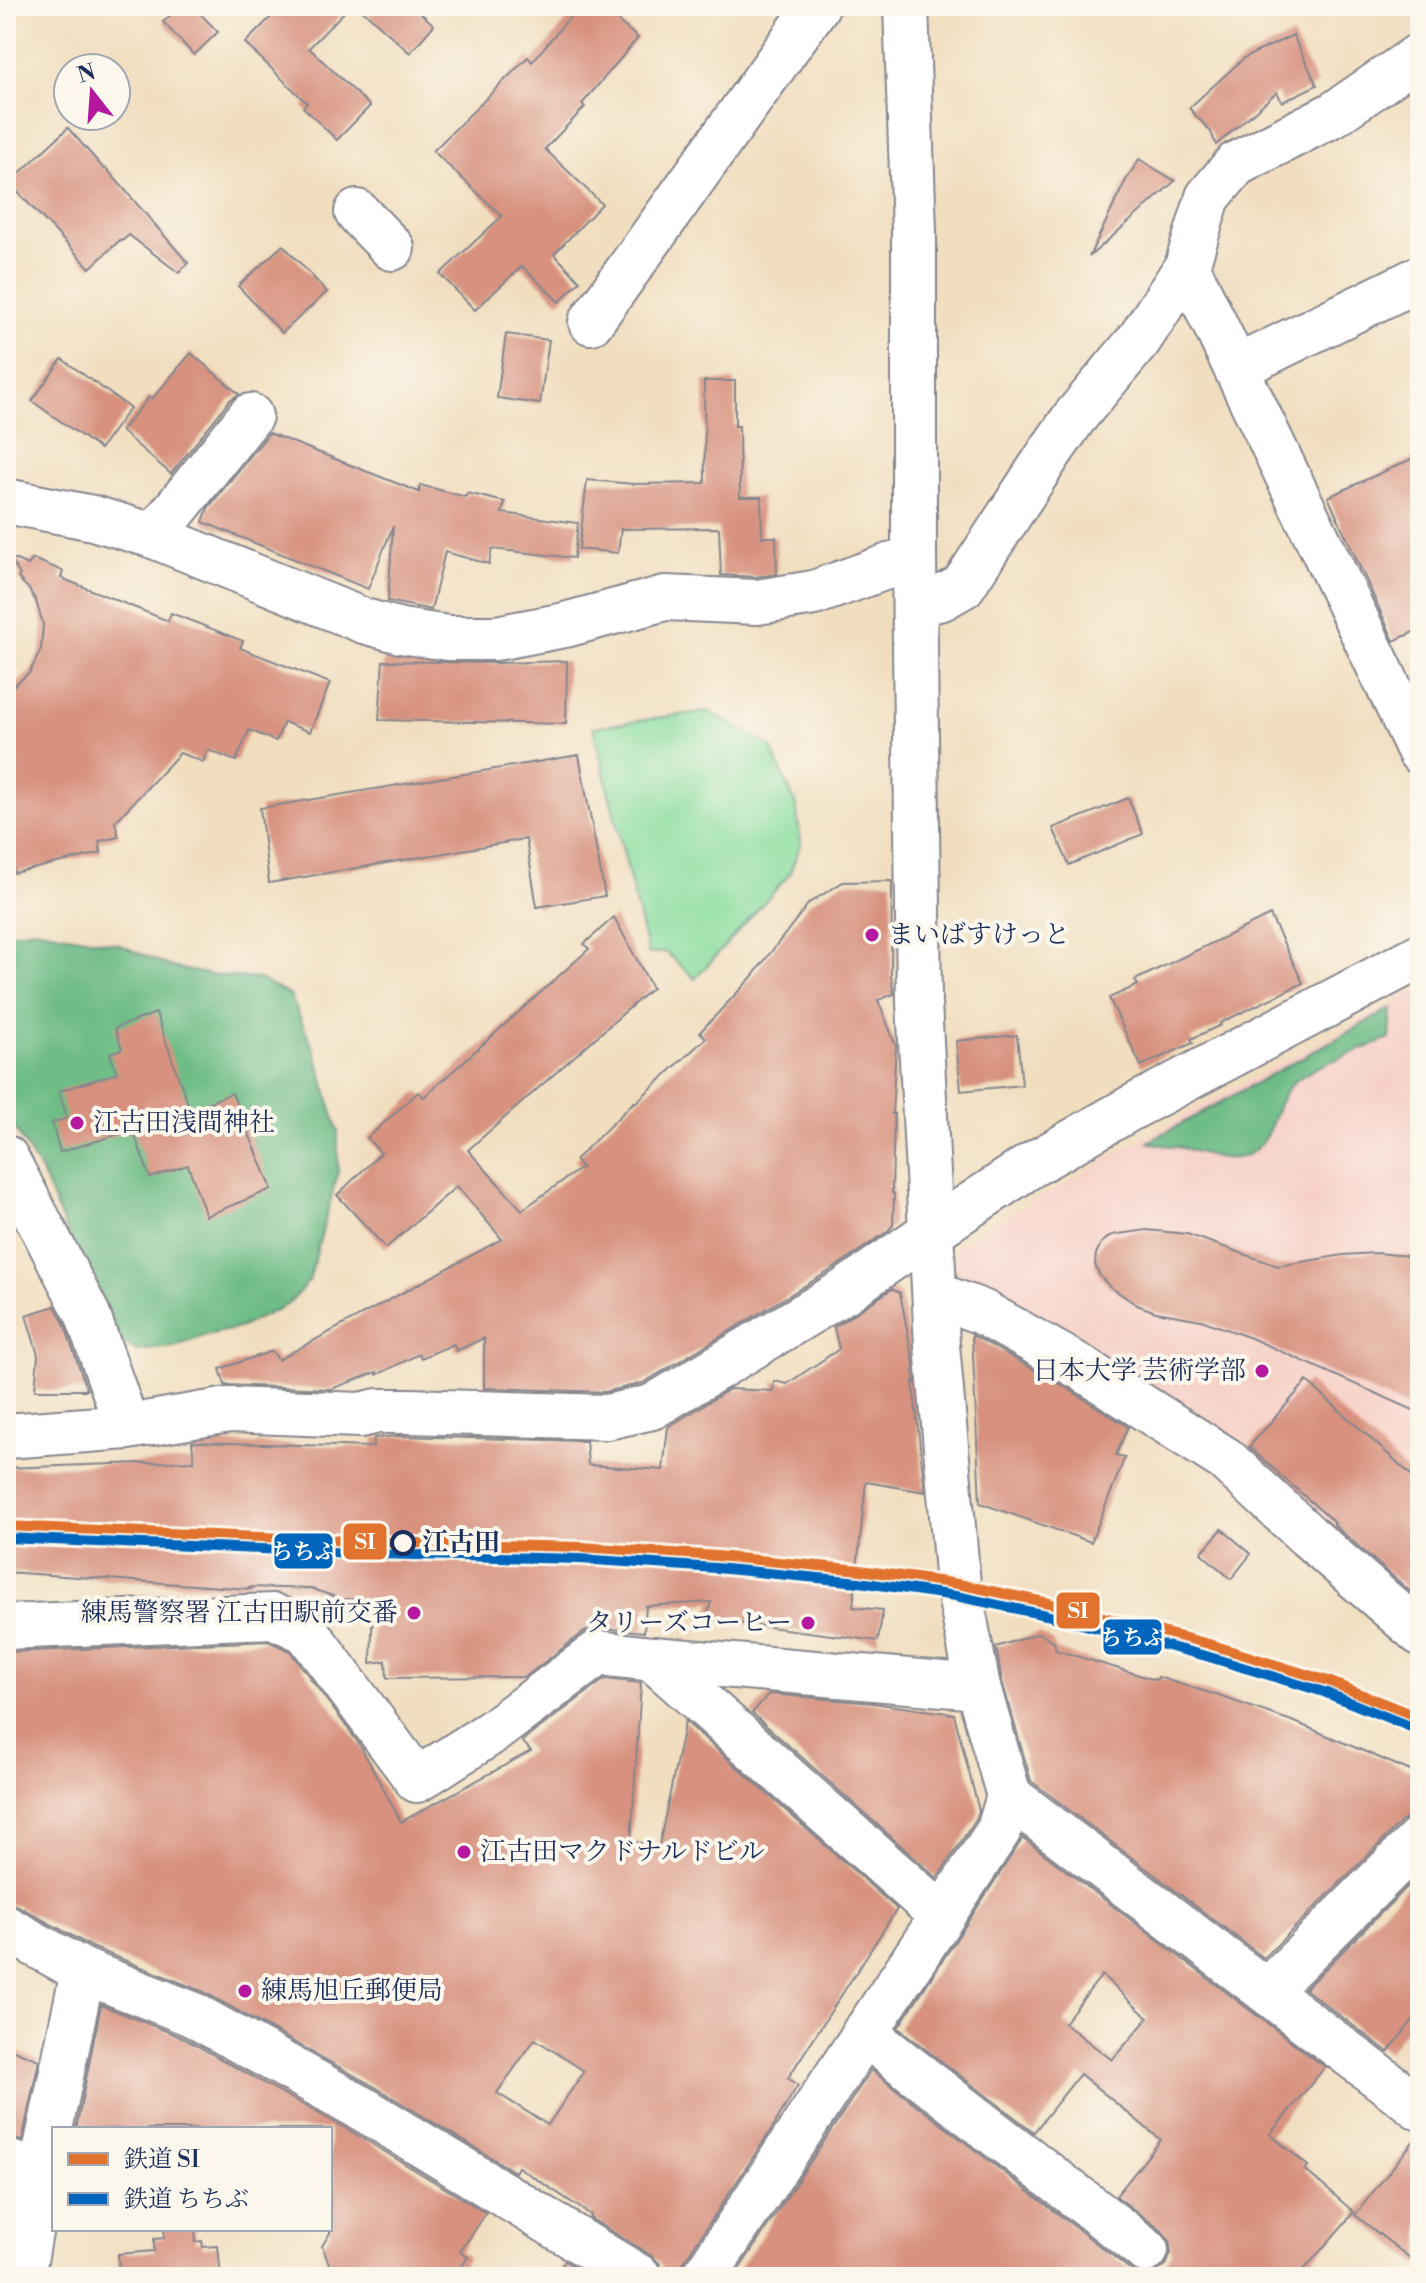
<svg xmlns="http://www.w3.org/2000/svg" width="1426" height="2283" font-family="'Libre Bodoni','Noto Serif JP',serif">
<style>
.built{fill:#f7d1c8}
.green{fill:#89dd9f;stroke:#52867e;stroke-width:2}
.forest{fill:#6ebc86;stroke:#447672;stroke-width:2}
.building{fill:#d7917e;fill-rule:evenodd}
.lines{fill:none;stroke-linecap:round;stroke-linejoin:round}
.minor-casing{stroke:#86868e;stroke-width:48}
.tertiary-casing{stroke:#86868e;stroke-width:48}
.minor{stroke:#fff;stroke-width:44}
.tertiary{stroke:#fff;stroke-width:44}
.rail-1-casing{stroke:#fbf7ec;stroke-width:16}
.rail-2-casing{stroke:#fbf7ec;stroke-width:16}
.rail-1{stroke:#e2732f;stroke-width:10}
.rail-2{stroke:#0065bd;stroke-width:10}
.poi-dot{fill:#b5179e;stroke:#fbf7ec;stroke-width:3}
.stop-dot{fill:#fbf7ec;stroke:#1b2f5e;stroke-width:4}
.labels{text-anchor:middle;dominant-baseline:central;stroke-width:8;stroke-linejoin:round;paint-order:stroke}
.poi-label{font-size:26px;fill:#1b2f5e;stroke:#fbf7ec;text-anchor:start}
.stop-label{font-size:26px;font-weight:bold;fill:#1b2f5e;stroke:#fbf7ec;text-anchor:start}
.line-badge{stroke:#fbf7ec;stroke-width:3}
.badge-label{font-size:22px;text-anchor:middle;font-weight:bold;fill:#fff}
</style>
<rect width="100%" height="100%" fill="#fbf7ec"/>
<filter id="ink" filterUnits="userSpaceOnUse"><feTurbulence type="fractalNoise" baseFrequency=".0125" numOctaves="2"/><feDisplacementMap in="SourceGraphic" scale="16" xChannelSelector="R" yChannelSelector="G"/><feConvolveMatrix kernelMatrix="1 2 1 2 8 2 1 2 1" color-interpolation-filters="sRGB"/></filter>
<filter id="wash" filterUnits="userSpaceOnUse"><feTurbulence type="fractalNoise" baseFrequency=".006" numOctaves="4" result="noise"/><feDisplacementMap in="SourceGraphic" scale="32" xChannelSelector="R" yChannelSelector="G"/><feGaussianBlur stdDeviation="1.8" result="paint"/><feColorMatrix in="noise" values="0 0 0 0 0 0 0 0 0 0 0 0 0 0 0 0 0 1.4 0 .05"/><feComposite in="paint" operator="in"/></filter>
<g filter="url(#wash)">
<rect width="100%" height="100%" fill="#f1debf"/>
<!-- built -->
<path class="built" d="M1420,988V1623L969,1289L955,1274L952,1257L958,1245L1178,1118Z"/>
<!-- green -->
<path class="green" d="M708,711L771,747L796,805L801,843L789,875L695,979L666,952L648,954L593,727Z"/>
<!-- forest -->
<g class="forest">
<path d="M33,929L118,944L171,967L211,975L259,979L290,995L316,1054L338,1132V1172L309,1281L288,1304L239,1328L206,1335L174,1347L137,1351L112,1335L41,1172L6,1113V934Z"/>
<path d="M1392,1008L1390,1039C1364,1049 1307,1067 1290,1086C1277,1101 1275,1120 1266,1136C1243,1176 1206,1151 1172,1146C1163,1144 1156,1146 1148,1142Z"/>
</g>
<g id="blocks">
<!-- building -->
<g class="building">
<path d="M181,6H193L218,32L194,55L163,22Z"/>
<path d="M282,6H350L309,48L370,106L337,140L303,107L307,103L245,43Z"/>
<path d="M358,6H413L434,25L410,53Z"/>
<path d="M579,6H600L638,38L582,104L585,107L545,149L602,204L554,254L580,281L559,302L522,266L475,310L440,274L502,216L433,151L528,57L532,62Z"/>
<path d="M1293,35L1317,85L1282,102L1277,92L1216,145L1211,132L1189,108L1244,58Z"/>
<path d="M68,128L104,169L106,168L188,263L179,273L129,235L122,241L120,240L90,268L9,183Z"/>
<path d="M1139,159L1175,181L1089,257L1126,180Z"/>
<path d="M283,245L327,292L282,333L238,286Z"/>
<path d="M506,334L549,340L540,404L497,398Z"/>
<path d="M191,353L239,394L230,400L171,474L121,431L149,397L152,399Z"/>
<path d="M62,359L130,408L100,449L32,401Z"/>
<path d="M704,381H735V426H739L740,497H761L762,537H776L777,574L756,577L721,575L719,528L621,529L618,553L579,549L587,480L634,484L705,483Z"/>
<path d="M269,433L419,492L420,485L466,497L467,493L505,502L502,513L578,523L574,558L492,549L489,564L445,552L431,610L388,601L393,526L368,589L203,522L208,508Z"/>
<path d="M1420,455V629L1394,641L1328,497Z"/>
<path d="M9,557L28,565L33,559L63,571L61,578L168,621L171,613L243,641L240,648L330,683L310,732L284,722L276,741L249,730L236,761L208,750L203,762L180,753L115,822L119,837L99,841L101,853L14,873L6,839V692L30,672L41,649L43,624L36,601L28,588L18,578L20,575Z"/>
<path d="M383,661L496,663L567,661L566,724L379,720Z"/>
<path d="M579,755L605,896L537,907L526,839L269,883L260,808Z"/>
<path d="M1128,798L1143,834L1069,865L1053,828Z"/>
<path d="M892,881L891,976L894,994L878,1000L896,1046L892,1114H894L892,1193H894L893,1225L888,1231L831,1270L643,1383L605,1392L484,1388V1338L456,1351L454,1344L421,1358L419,1354L377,1375V1372L331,1389L225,1385L220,1369L272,1351L278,1360L502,1239L457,1186L386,1248L337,1195L381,1153L367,1138L418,1092L424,1097L589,949L584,944L614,917L652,988L468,1150L522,1210L582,1167L575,1160L634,1102L635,1103L706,1038L700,1032L751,978L809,903L843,882Z"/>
<path d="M1270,915L1303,983L1220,1023L1221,1025L1191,1039L1193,1043L1141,1066L1109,998L1138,985L1135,980Z"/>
<path d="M156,1013L190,1110L232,1093L272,1189L206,1216L188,1165L150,1178L133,1130L60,1152L52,1123L67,1118L59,1091L117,1073L110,1053L122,1049L115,1028Z"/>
<path d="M1017,1035L1022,1085L961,1091L956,1041Z"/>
<path d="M1147,1230L1187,1234L1278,1266L1343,1255L1376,1253L1420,1257V1413L1251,1338L1201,1320L1156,1312L1137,1305L1109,1286L1100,1276L1095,1265L1096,1254L1101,1243L1112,1235Z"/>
<path d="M892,1289L900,1293L914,1365L915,1383L913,1382L925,1492L866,1482L853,1607L883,1610L878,1641L707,1619L711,1602L646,1606L644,1632L601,1628L584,1632L525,1677L387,1678L386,1661L371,1663L373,1601L342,1599L312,1589L249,1587L251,1589L6,1572V1468L194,1461L192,1442L373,1447L374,1438L398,1436L586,1441L588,1465L663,1470L668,1427L730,1389L773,1391L774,1381L787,1384L839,1349L834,1327Z"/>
<path d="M55,1306L64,1323L87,1390H35L38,1355L26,1315Z"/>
<path d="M972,1335L1067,1388L1128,1427L1116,1455L1125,1457L1091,1542L980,1503Z"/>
<path d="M1307,1381L1420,1483V1600L1334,1525L1335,1523L1249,1447Z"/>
<path d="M1222,1529L1251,1554L1231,1579L1201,1553Z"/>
<path d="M1039,1633L1054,1642L1056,1650L1156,1680L1158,1677L1216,1695L1295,1722L1420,1775V1815H1413L1402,1821L1264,1958L1031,1781L1002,1681L996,1647Z"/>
<path d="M268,1641L290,1651L349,1730L361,1747L401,1822L531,1751L522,1741L605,1679L641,1683L631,1842L659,1846L685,1721L897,1909L788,2078L798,2085L771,2130L683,2263L679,2277H664L660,2264L652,2256L590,2218L591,2215L518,2167L515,2172L377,2088L204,1992L94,1948L18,1906L6,1903V1652ZM535,2039L584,2071L548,2125L497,2093Z"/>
<path d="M769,1694L873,1703L954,1714L979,1811L976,1819L937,1878L752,1713Z"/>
<path d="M1023,1838L1325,2067L1270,2134L1308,2166L1305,2170L1354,2212L1298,2277H734L871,2070L1131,2270L1142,2275L1155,2273L1166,2265L1171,2253L1169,2240L1161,2230L1116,2196L1161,2140L1080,2074L1034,2132L898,2028ZM1102,1975L1148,2018L1112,2060L1064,2023Z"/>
<path d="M1420,1874V2011L1388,2052L1305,1989Z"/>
<path d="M101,2005L181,2037L352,2132L486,2213L460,2252L468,2257L455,2277H334L322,2246L330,2233V2129H76Z"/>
<path d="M6,2047L39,2060L22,2141L6,2138Z"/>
<path d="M1420,2133V2266L1355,2215Z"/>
<path d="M164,2229H195L196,2242L202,2241L203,2247L218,2246L221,2277H119L118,2254L154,2251V2239L164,2238Z"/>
<path d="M565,2261L591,2277H555Z"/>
</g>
</g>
</g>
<g filter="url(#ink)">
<use href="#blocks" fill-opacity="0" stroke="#86868e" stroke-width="2"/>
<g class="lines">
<defs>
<g id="minor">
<path d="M357,212L392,248"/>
<path d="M1187,266L1420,752"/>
<path d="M591,322L817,6"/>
<path d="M1236,368L1420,278"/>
<path d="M6,501L93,518L154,536L364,621L401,631L448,638H496L565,625L665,598L757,602L814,593L914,557"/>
<path d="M154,536L250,416"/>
<path d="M916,604L942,598L963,586L1051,451L1074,418L1139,340L1187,266L1208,197L1236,164L1334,114L1420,55"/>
<path d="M6,1158L87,1313L127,1427"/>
<path d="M936,1295L982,1312L1080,1367L1225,1459L1307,1535L1420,1633"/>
<path d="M6,1436L127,1427L229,1410L360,1415L378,1411H408L607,1417L652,1407L845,1291L930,1232"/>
<path d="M6,1627L273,1616L306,1631L417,1780L492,1732L598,1653L653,1659L942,1916"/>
<path d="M653,1659L978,1687L1009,1796L999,1830L704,2277"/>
<path d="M1009,1796L1420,2108"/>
<path d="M6,1928L83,1971L192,2014L365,2110L639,2277"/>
<path d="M1267,1991L1420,1839"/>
<path d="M864,2033L1146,2250"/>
<path d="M6,2162L41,2172"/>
<path d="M22,2277L41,2172L83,1971"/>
</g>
<g id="tertiary">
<path d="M906,6L914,231V557L919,1003L937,1345L958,1584L978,1687"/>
<path d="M930,1232L1028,1167L1131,1108L1420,956"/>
</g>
</defs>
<!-- minor casing -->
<use href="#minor" class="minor-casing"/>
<!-- tertiary casing -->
<use href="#tertiary" class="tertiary-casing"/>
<!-- minor -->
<use href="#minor" class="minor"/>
<!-- tertiary -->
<use href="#tertiary" class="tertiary"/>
<defs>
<path id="rail-1" d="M6,1526L376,1542L581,1547L717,1556L860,1570L958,1584L1049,1603L1209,1644L1328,1681L1420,1718"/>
<path id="rail-2" d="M6,1538L375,1554L580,1559L716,1568L859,1582L956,1596L1046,1615L1206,1656L1324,1692L1416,1729"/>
</defs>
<!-- rail-1 casing -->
<use href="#rail-1" class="rail-1-casing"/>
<!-- rail-2 casing -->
<use href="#rail-2" class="rail-2-casing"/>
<!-- rail-1 -->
<use href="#rail-1" class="rail-1"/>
<!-- rail-2 -->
<use href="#rail-2" class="rail-2"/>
</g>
</g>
<!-- markers -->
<g class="poi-dot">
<circle cx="872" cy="935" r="8"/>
<circle cx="77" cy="1123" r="8"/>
<circle cx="1262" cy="1371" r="8"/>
<circle cx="414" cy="1613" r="8"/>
<circle cx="808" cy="1623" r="8"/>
<circle cx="464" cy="1852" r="8"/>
<circle cx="245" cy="1991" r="8"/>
</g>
<circle class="stop-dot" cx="403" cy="1543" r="11"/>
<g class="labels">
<!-- poi labels -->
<g class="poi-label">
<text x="888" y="935">まいばすけっと</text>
<text x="93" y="1123">江古田浅間神社</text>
<text x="1246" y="1371" text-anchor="end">日本大学 芸術学部</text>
<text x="398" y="1613" text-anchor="end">練馬警察署 江古田駅前交番</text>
<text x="792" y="1623" text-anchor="end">タリーズコーヒー</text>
<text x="480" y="1852">江古田マクドナルドビル</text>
<text x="261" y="1991">練馬旭丘郵便局</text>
</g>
<!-- stop labels -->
<g class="stop-label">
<text x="422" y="1543">江古田</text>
</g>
</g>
<g class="line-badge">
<rect x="342" y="1522" width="46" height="39" rx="8" fill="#e2732f"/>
<rect x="273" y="1532" width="61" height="38" rx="8" fill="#0065bd"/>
<rect x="1055" y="1591" width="46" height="39" rx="8" fill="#e2732f"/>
<rect x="1102" y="1618" width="61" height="38" rx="8" fill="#0065bd"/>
</g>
<g class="badge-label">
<text x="365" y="1549">SI</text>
<text x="304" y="1559">ちちぶ</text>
<text x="1078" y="1618">SI</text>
<text x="1133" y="1645">ちちぶ</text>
</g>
<!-- margin -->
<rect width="1426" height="2283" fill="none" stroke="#fbf7ec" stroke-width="32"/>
<!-- legend -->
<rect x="52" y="2127" width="280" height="104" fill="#fbf7ec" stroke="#a1a7b3" stroke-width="2"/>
<rect x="68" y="2153" width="40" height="12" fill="#e2732f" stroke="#a1a7b3" stroke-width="2"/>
<text x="124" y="2167" font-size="24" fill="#1b2f5e">鉄道 SI</text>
<rect x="68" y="2193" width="40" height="12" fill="#0065bd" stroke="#a1a7b3" stroke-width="2"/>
<text x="124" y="2207" font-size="24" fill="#1b2f5e">鉄道 ちちぶ</text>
<!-- north arrow -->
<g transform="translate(92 92) rotate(343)"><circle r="38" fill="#fbf7ec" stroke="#a1a7b3" stroke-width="2"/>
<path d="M0-6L14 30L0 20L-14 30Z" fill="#b5179e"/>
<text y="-12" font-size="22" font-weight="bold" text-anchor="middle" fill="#1b2f5e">N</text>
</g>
</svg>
